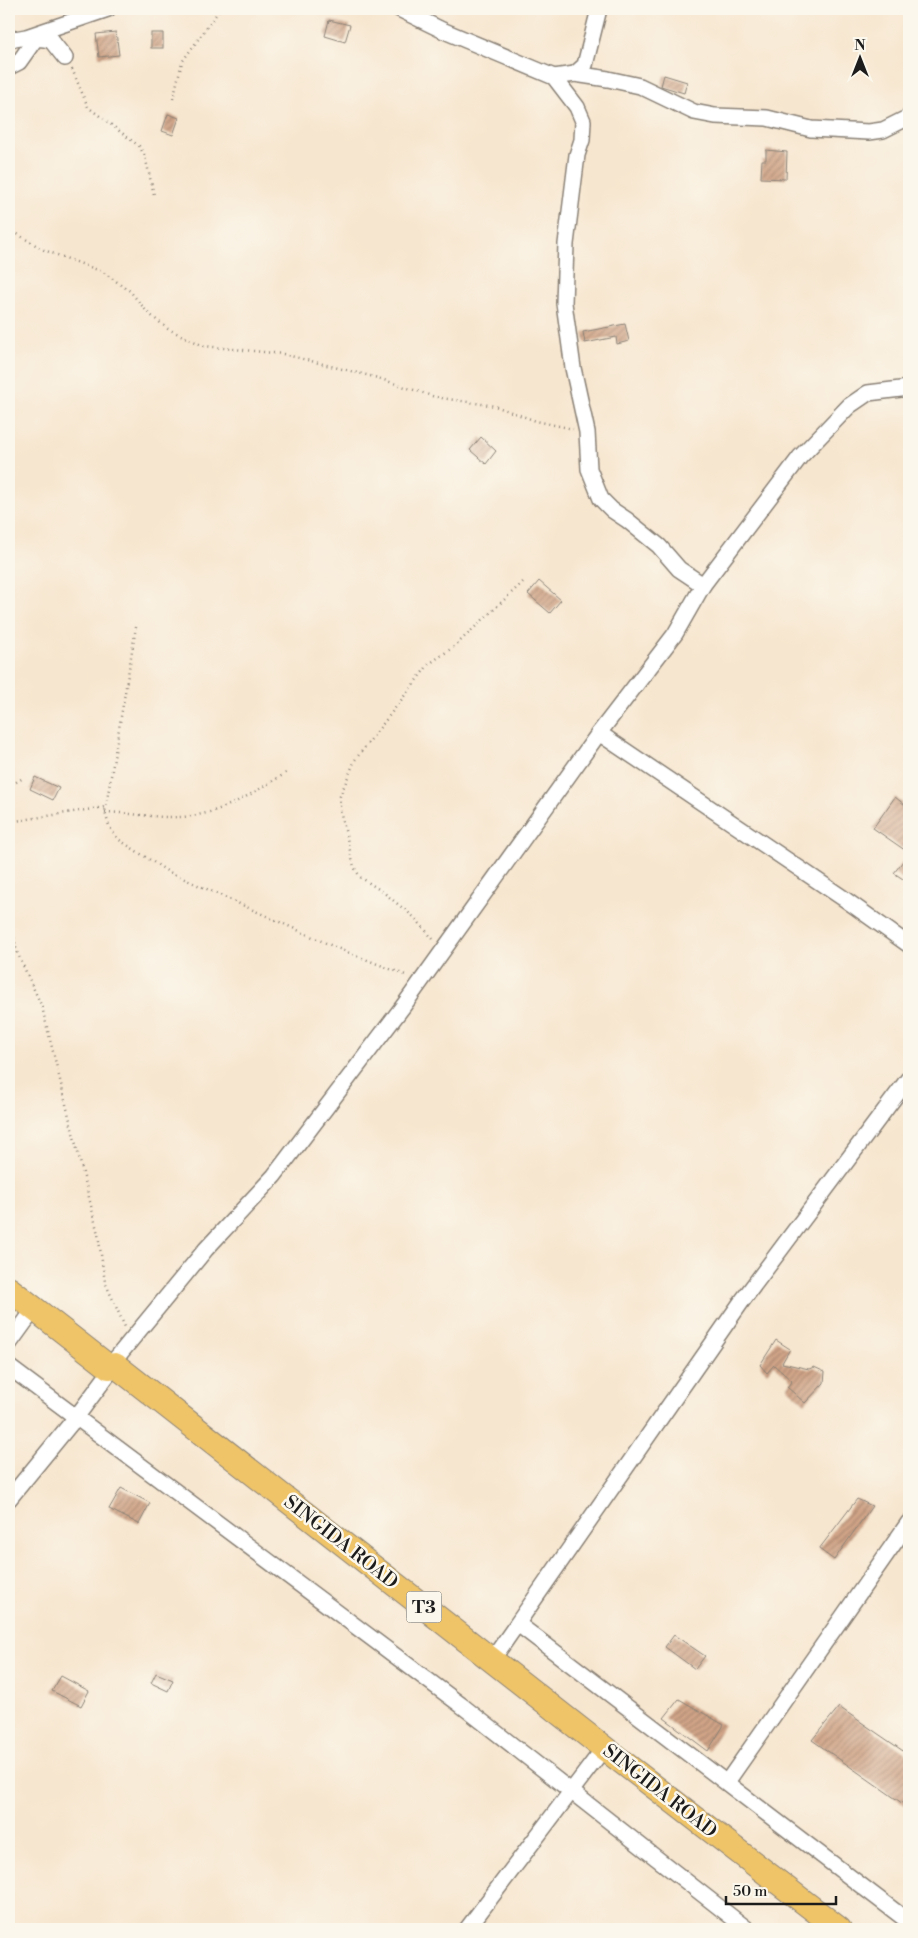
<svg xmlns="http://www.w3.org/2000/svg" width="918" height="1938" font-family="'Libre Bodoni',serif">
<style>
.building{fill:url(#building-hatch)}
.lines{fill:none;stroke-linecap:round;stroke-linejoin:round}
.minor-casing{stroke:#8a8176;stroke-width:18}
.trunk-casing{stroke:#8a8176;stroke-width:26}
.path{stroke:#8a8176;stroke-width:2.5;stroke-dasharray:1 4;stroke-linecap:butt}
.minor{stroke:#fff;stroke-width:15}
.trunk{stroke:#efc469;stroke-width:24}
.labels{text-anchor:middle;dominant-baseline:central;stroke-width:5;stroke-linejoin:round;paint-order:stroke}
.shield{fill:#fbf7ec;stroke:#5f5e5a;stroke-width:1}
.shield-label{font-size:18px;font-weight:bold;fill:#1c1c1c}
.street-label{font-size:19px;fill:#1c1c1c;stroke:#fbf7ec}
</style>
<defs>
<pattern id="building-hatch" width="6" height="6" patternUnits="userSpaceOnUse" patternTransform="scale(1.25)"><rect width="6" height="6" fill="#d0a487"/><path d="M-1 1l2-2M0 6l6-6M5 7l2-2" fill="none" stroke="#a8856e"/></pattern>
</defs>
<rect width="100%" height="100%" fill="#fbf7ec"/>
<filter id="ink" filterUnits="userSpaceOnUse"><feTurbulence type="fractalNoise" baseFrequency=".02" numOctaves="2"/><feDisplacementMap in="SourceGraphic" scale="10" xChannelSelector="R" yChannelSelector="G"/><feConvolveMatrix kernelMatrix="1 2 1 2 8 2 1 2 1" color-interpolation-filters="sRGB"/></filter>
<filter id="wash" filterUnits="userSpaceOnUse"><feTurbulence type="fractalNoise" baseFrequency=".0096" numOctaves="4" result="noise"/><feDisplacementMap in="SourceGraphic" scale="20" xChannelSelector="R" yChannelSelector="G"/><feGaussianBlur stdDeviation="1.12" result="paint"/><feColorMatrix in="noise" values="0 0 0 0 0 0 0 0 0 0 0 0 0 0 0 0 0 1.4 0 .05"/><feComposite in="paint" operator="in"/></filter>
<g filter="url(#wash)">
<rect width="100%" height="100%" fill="#f7e6cf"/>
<g id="blocks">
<!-- building -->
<g class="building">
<path d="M329,20L350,25L345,42L325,36Z"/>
<path d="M116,32L119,55L99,57L96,34Z"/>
<rect x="151" y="33" width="12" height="15"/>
<path d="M664,75L687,82L684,93L661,86Z"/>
<path d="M168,114L179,118L173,135L162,131Z"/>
<path d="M766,150L787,152L786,179L761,178L762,160H766Z"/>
<path d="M625,324L629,341L617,344L616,337L585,343L583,332Z"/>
<path d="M481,437L496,451L486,464L470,450Z"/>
<path d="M539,581L561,600L550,613L528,594Z"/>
<path d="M35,777L59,788L53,800L30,789Z"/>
<path d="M895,797L909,808V883L894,873L909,853L873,828Z"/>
<path d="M776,1340L790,1349L782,1363L809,1369L814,1367L825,1372L824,1383L805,1403L787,1387L792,1381L774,1365L767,1373L760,1365Z"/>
<path d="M121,1488L150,1503L139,1524L109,1509Z"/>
<path d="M857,1499L872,1506L834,1560L819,1549Z"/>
<path d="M674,1635L705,1656L695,1669L665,1647Z"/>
<path d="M156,1673L173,1680L168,1691L151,1683Z"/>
<path d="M61,1676L89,1691L81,1706L52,1691Z"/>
<path d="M679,1699L724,1725L708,1751L664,1718Z"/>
<path d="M839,1707L909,1755V1808L812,1740Z"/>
</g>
</g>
</g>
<g filter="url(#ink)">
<use href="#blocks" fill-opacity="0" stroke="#8a8176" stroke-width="1"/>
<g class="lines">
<defs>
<g id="minor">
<path d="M46,34L65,58"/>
<path d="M9,40L26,37L108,9"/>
<path d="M9,67L19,62L36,38L52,40"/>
<path d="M575,74L585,65L599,9"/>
<path d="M554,77L575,74L608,79L640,86L694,112L715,116L767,118L811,129L869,132L883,130L909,117"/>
<path d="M703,585L800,457L849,406L868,393L909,388"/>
<path d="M599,733L843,898L909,945"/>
<path d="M9,1344L35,1308"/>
<path d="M9,1367L461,1705L747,1929"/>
<path d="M109,1367L206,1249L274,1176L404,1005L599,733L675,634L703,585L679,569L659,546L627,520L612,510L601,499L589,469L587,432L573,368L564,303L566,244L577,155L582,140L583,121L577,107L554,77L442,30L399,9"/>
<path d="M9,1499L77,1416L115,1365"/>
<path d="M518,1624L909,1922"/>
<path d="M492,1660L742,1301L909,1078"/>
<path d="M727,1782L909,1522"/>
<path d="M467,1929L604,1748"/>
</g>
<path id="trunk" d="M9,1289L109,1367L115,1365L604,1748L839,1929"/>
</defs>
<!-- minor casing -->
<use href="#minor" class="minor-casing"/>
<!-- trunk casing -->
<use href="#trunk" class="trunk-casing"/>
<!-- path -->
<g class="path">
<path d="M72,69L88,107L139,146L145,156L154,195"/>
<path d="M173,99L182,62L220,9"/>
<path d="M9,229L44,250L103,272L130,291L148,313L168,329L204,346L283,354L378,378L435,397L495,406L536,421L573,429"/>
<path d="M136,627L105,812L109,826L118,839L167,871L337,948L408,976"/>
<path d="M9,779L13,784L23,778"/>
<path d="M105,812C130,813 156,818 181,817C221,815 253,793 286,773"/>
<path d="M9,822L105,807"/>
<path d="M10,823L11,923L17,952L42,1007L98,1234L105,1282L125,1327"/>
<path d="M433,939L415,918L383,892L360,877L354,867L340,810V796L355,760L429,664L455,646L523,582"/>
</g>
<!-- minor -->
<use href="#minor" class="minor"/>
<!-- trunk -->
<use href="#trunk" class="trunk"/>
</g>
</g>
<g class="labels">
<!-- shield labels -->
<rect class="shield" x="406.5" y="1591.5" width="35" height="31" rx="4"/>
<g class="shield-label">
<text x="424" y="1607">T3</text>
</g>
<!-- street labels -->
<g class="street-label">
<text transform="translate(341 1542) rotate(38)">SINGIDA ROAD</text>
<text transform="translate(660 1791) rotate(38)">SINGIDA ROAD</text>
</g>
</g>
<!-- margin -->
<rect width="918" height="1938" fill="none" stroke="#fbf7ec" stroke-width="30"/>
<!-- north arrow -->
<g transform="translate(860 58)" stroke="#fbf7ec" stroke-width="4" paint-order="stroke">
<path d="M0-4L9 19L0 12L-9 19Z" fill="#1c1c1c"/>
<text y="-8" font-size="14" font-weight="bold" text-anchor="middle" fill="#1c1c1c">N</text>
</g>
<!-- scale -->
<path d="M726 1896v8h110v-8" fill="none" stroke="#1c1c1c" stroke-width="2.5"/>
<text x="733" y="1896" font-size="15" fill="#1c1c1c" stroke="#fbf7ec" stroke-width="4" paint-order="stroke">50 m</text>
</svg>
